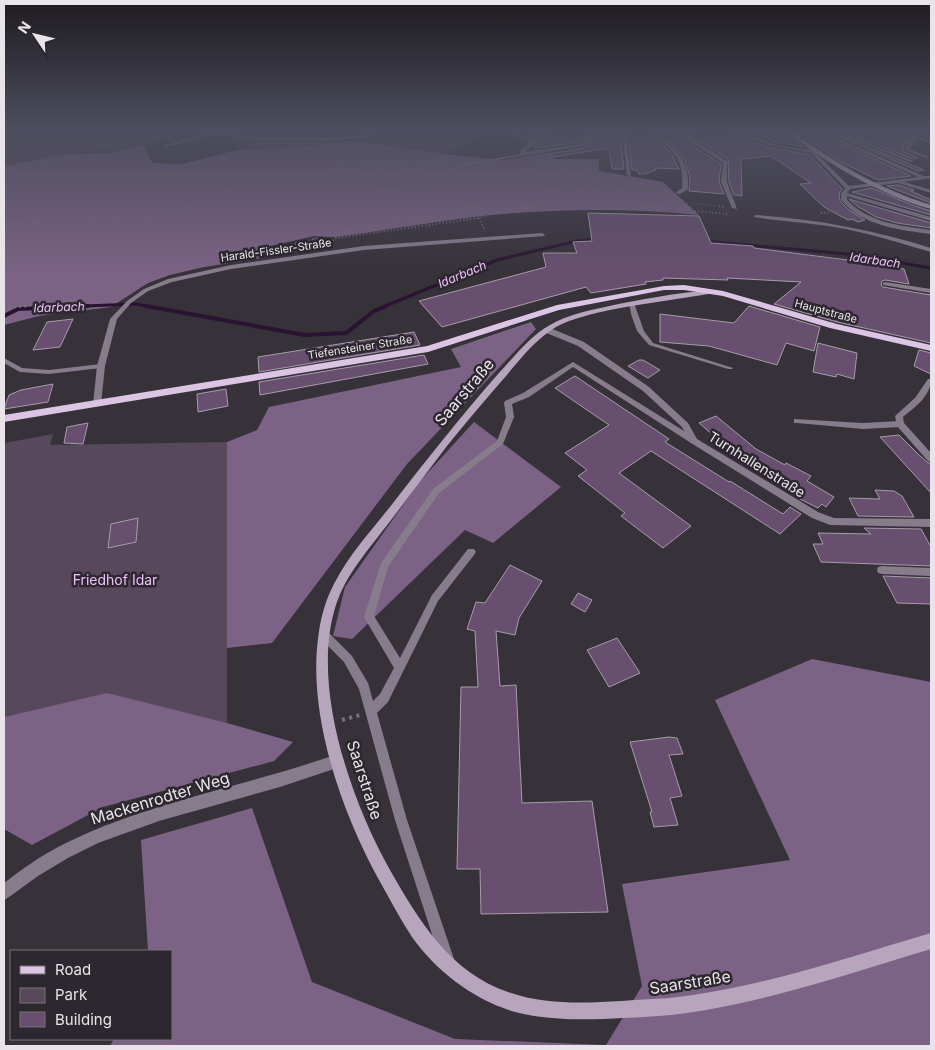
<svg xmlns="http://www.w3.org/2000/svg" width="935" height="1050" font-family="Inter,sans-serif">
<style>
.green{fill:#57485c}
.forest{fill:#7c6385}
.lines{fill:none;stroke-linecap:round;stroke-linejoin:round}
.stream-far1{stroke:#291330;stroke-width:3}
.stream{stroke:#291330;stroke-width:4}
.building{fill:#684f70;stroke:#a59da8}
.path-far3{stroke:#787379;stroke-width:1;stroke-dasharray:1 2;stroke-linecap:butt}
.path-far2{stroke:#787379;stroke-width:2;stroke-dasharray:1 2.5;stroke-linecap:butt}
.path-far1{stroke:#787379;stroke-width:2.5;stroke-dasharray:2 3;stroke-linecap:butt}
.path{stroke:#787379;stroke-width:4;stroke-dasharray:3 4.5;stroke-linecap:butt}
.lane{fill:#877c8c;fill-rule:evenodd}
.street{fill:#877c8c;fill-rule:evenodd}
.secondary{fill:#b7a5be;fill-rule:evenodd}
.primary{fill:#dcc4e5;fill-rule:evenodd}
.labels{text-anchor:middle;dominant-baseline:central;stroke-width:5;stroke-linejoin:round;paint-order:stroke}
.far-street-label{font-size:11px;fill:#e8e4e9;stroke:#2d272f}
.far-water-label{font-size:12px;font-style:italic;fill:#ecc2fc;stroke:#2d272f}
.street-label{font-size:14px;fill:#e8e4e9;stroke:#2d272f}
.park-label{font-size:14px;fill:#ecc1fb;stroke:#2d272f}
.near-street-label{font-size:16px;fill:#e8e4e9;stroke:#2d272f}
</style>
<rect width="100%" height="100%" fill="#373139"/>
<!-- green -->
<g class="green">
<path d="M4,128H485L471,142L444,154L344,138H258L211,132L189,133L112,149L65,154L4,166Z"/>
<path d="M257,140H347L298,147L238,150Z"/>
<path d="M53,434L50,445L227,442V723L107,694L4,717V443Z"/>
</g>
<!-- forest -->
<g class="forest">
<path d="M354,140L444,154L505,160L547,153L555,159H599V171L663,182L699,215C631,208 558,209 490,215C438,221 387,230 336,237L314,236L261,248L263,258L204,267L170,275L148,283L111,307L39,316L4,325V166L65,154L109,153L142,145L153,163L181,164L238,150L298,147Z"/>
<path d="M531,322L536,329L407,464L272,643L227,648V442L257,430L269,407L461,367L451,349Z"/>
<path d="M474,422L561,487L493,543L465,530L352,639L333,636L345,587L420,481Z"/>
<path d="M812,659L931,682V1046H110L114,1039H171V951H148L141,840L252,808L312,982L455,1039L606,1045L642,986L622,884L790,860L715,700Z"/>
<path d="M107,693L227,723L293,742L274,761L103,807L32,845L4,829V717Z"/>
</g>
<g class="lines">
<!-- stream-far1 -->
<g class="stream-far1">
<path d="M705,241L847,254L931,268"/>
<path d="M59,307L135,304L153,307"/>
<path d="M383,307L497,260L577,241L597,239"/>
</g>
<!-- stream -->
<g class="stream">
<path d="M146,306L305,335L346,333L374,311L386,306"/>
<path d="M4,316L18,309L88,306"/>
</g>
</g>
<!-- building -->
<g class="building">
<path d="M505,128H533L540,129L527,142Z"/>
<path d="M551,128H598L580,142L537,148L533,146Z"/>
<path d="M608,128H611L621,144L624,169H612L609,148L553,157L548,154L584,148Z"/>
<path d="M619,128L649,129L672,155L679,169L655,168L656,170L645,174H639L637,170H632L629,143Z"/>
<path d="M658,128H677L685,141L721,164L719,182L724,194L689,191L690,177L685,160Z"/>
<path d="M685,128H729L749,140L768,147L810,155L842,189L839,194L840,201L849,210L865,220L858,222L852,219L848,220L824,207L800,184L811,183L771,156L741,159L742,196L734,195L729,182L728,159L691,136Z"/>
<path d="M741,128H756L771,136L789,135L804,147L773,141Z"/>
<path d="M791,128H807L911,176L878,180L839,161Z"/>
<path d="M820,128H823L924,170L918,171Z"/>
<path d="M836,128H861L905,145L902,151L918,158L913,159Z"/>
<path d="M876,128H890V133L902,129L930,137L914,134L911,138L917,140L914,141Z"/>
<path d="M898,185L914,190L911,191L931,200V203L887,186Z"/>
<path d="M872,188L912,205L931,211V215L852,192Z"/>
<path d="M849,199L931,223V228L897,223L876,217L857,206Z"/>
<path d="M588,213L699,216L711,243L753,246L754,248L871,263L872,265L904,269L909,284L885,280L882,281L881,285L883,287L931,295V343L837,322L774,304L801,282L727,278L728,280L663,278V280L645,282L646,284L591,293L586,287L442,327L419,301L546,267L543,253H577L573,242L592,241Z"/>
<path d="M749,306L820,327L814,351L786,343L777,365L709,346L660,342V314L734,323Z"/>
<path d="M73,319L60,347L33,350L47,322Z"/>
<path d="M414,332L420,345L259,372L258,357Z"/>
<path d="M818,343L857,353L854,379L837,374L836,377L813,372Z"/>
<path d="M919,350L931,353V374L914,366Z"/>
<path d="M424,355L428,364L260,395L259,382Z"/>
<path d="M639,360H643L660,370L648,378L628,366Z"/>
<path d="M575,376L669,439L665,442L729,482L730,481L783,514L790,507L801,514L780,534L651,451L619,473L691,526L663,548L621,516L625,513L578,476L587,470L565,453L609,425L555,388Z"/>
<path d="M53,384L48,402L4,409L9,395L21,390Z"/>
<path d="M226,389L228,406L198,412L197,394Z"/>
<path d="M716,416L756,449L785,465L786,463L811,476L807,481L834,497L826,507L822,504L818,508L798,498L802,494L740,458L699,423Z"/>
<path d="M88,423L83,444L64,443L67,427Z"/>
<path d="M899,435L917,453L927,462L931,464V493L880,437Z"/>
<path d="M875,490L894,491L902,496L914,517L858,516L849,498L880,499Z"/>
<path d="M138,518L136,542L108,548L111,524Z"/>
<path d="M864,528L921,529L931,547V566L821,562L813,544H823L818,533L871,534Z"/>
<path d="M510,565L542,581L519,618L515,635L496,631L500,686L516,685L522,803L592,801L608,912L481,914L480,869H457L461,687H478L475,631L467,629L476,602L485,603Z"/>
<path d="M883,576L931,578V604L897,603Z"/>
<path d="M578,593L592,600L585,612L571,604Z"/>
<path d="M617,638L640,673L609,687L587,650Z"/>
<path d="M669,737L677,738L683,754L669,755L682,796L670,798L678,825L654,827L650,812H652L630,742Z"/>
</g>
<g class="lines">
<!-- path-far3 -->
<g class="path-far3">
<path d="M334,146L332,151H369L360,159L335,170"/>
<path d="M4,169L104,152L158,140"/>
<path d="M453,169L381,192L483,175L512,173L555,163L619,173"/>
<path d="M567,170L589,177L631,185"/>
<path d="M573,171L614,174"/>
<path d="M287,176L330,172L403,161L356,178"/>
<path d="M636,180L648,186"/>
<path d="M629,185L648,186"/>
<path d="M642,193L670,200"/>
<path d="M615,201L591,193L568,197V192L588,188L630,191"/>
<path d="M681,202L725,207"/>
<path d="M185,208L225,193L233,189L238,183L248,179L273,177L330,182L365,179L437,165H451"/>
<path d="M469,208L511,197L550,192L565,186L588,181L635,191L669,193"/>
<path d="M521,208L569,203H618L654,208"/>
</g>
<!-- path-far2 -->
<g class="path-far2">
<path d="M639,206L728,214"/>
<path d="M719,206L725,207"/>
<path d="M821,213L841,211"/>
<path d="M479,218L485,231"/>
<path d="M4,224L79,219L145,221L159,219L187,206"/>
<path d="M313,239L413,218L463,215L457,209L479,206"/>
<path d="M330,243L336,238L479,218L516,208L534,206"/>
<path d="M295,244L316,239"/>
<path d="M12,307L48,304L129,290"/>
</g>
<!-- path-far1 -->
<path class="path-far1" d="M4,308L26,306"/>
<!-- path -->
<path class="path" d="M342,720L360,715"/>
<!-- lane -->
<g class="lane">
<path d="M381,128H387L363,137L338,140H259L212,134L165,147L163,146L212,132L259,138H338L362,135Z"/>
<path d="M526,153L527,155L460,166L458,165Z"/>
<path d="M756,215C816,219 874,230 931,248V252C903,244 875,235 846,229C815,223 785,222 754,217V216Z"/>
<path d="M885,282L931,289V293L883,285V283Z"/>
<path d="M629,302L634,303L644,331L653,343L733,368L732,369H728L649,345L637,331L631,314Z"/>
<path d="M4,358L22,368L49,370L101,364L104,366L101,368L49,374L20,372L4,363Z"/>
<path d="M573,362L697,439L698,441L697,443H691L573,367L529,397L512,404L514,417L503,444L439,493L388,567L374,616L400,658L432,595L468,549H474L476,552L474,555L438,601L388,702L377,713L407,820L454,959L452,964L447,966L442,964L440,959L395,820L359,689L344,662L320,638L319,635L320,632L324,630L328,632L352,656L368,683L373,701L380,694L394,668L364,617L381,563L433,489L497,441L506,417L504,403L505,401L523,393Z"/>
<path d="M794,419L863,423L900,421L904,424L900,427L863,429L797,423H794Z"/>
</g>
<!-- street -->
<g class="street">
<path d="M544,128H549L525,152L581,144L601,128H606L584,146L526,155L520,153V151Z"/>
<path d="M613,128H617L627,143L631,176L627,175L623,143Z"/>
<path d="M651,128H655C673,153 690,154 688,189L680,194L675,193L682,188C685,154 668,152 651,128Z"/>
<path d="M679,128H683L690,137L727,161V182L737,209L732,208L721,182L723,163L686,139Z"/>
<path d="M731,128C742,128 760,140 772,143C788,148 804,149 820,151V153H816L849,186L918,177L809,128H815L924,176H931V178L904,182L931,190V193L898,183L850,189L847,193L931,217V221L847,196V200C869,223 901,226 931,230V234C899,230 863,226 841,200V194L845,188L811,153L769,145L750,138Z"/>
<path d="M758,128H764L772,132L793,133L771,134Z"/>
<path d="M825,128H831L914,161L910,162Z"/>
<path d="M863,128H870L912,142L913,145L909,149L930,157L926,158L904,150L908,144Z"/>
<path d="M915,135L931,141V143L913,137Z"/>
<path d="M542,233L545,235L544,236L364,250L231,269L172,282L148,291L131,303L117,319L105,366L101,404L97,407L93,404L97,366L110,319L127,301L144,289L168,279L231,265L364,246Z"/>
<path d="M544,328H550L584,342L649,387L688,423L697,439L818,512L834,518L931,519V527L830,525L812,518L691,443L682,427L643,391L578,346L544,332Z"/>
<path d="M928,379H931C931,396 915,407 903,417L904,423L931,453V462L928,461L897,426L895,416L915,398Z"/>
<path d="M882,566L931,568V576L882,574L878,573L877,570L878,567Z"/>
<path d="M337,754L342,756L344,761L342,766L337,768L280,787L159,821L98,843L68,858L38,876L9,897L4,900V883C21,870 39,857 58,847C145,802 245,787 337,754Z"/>
</g>
<!-- secondary -->
<g class="secondary">
<path d="M783,128H788C831,161 879,189 931,205V209C884,197 819,160 783,128Z"/>
<path d="M712,290L715,292L714,293C679,299 645,303 610,310C592,314 573,318 556,327C536,339 521,358 506,376C486,399 466,422 447,446C427,472 408,498 388,524C371,546 351,569 340,594C306,675 350,799 390,870C419,921 451,974 511,993C547,1005 585,1003 622,1001C646,999 669,999 693,995C774,983 853,956 931,933V949C851,973 770,1001 687,1013C666,1016 644,1017 623,1018C587,1020 550,1021 515,1012C474,1000 436,971 412,937C400,919 390,899 379,880C342,813 308,717 318,639C320,620 325,601 334,584C349,554 373,529 393,503C427,459 462,415 498,374C514,357 530,336 550,325C567,315 587,311 605,307C641,299 676,293 712,290Z"/>
</g>
<!-- primary -->
<path class="primary" d="M684,285L723,291L837,324L931,345V351L830,328L723,296L684,290H664L559,310L428,352L4,422V415L427,346L557,305L664,286Z"/>
</g>
<!-- sky -->
<linearGradient id="sky" x2="0" y2="1"><stop stop-color="#1e1b1f"/><stop offset="0.47" stop-color="#4d4e5f"/><stop offset="1" stop-color="#4d4e5f" stop-opacity="0"/></linearGradient>
<rect width="935" height="275" fill="url(#sky)"/>
<g class="labels">
<!-- far-street labels -->
<g class="far-street-label">
<text transform="translate(276 250) rotate(-8)">Harald-Fissler-Straße</text>
<text transform="translate(826 311) rotate(15)">Hauptstraße</text>
<text transform="translate(360 347) rotate(-9)">Tiefensteiner Straße</text>
</g>
<!-- far-water labels -->
<g class="far-water-label">
<text transform="translate(875 260) rotate(8)">Idarbach</text>
<text transform="translate(462 274) rotate(-23)">Idarbach</text>
<text transform="translate(59 307) rotate(-2)">Idarbach</text>
</g>
<!-- street labels -->
<g class="street-label">
<text transform="translate(757 464) rotate(32)">Turnhallenstraße</text>
</g>
<!-- park labels -->
<g class="park-label">
<text x="115" y="579">Friedhof Idar</text>
</g>
<!-- near-street labels -->
<g class="near-street-label">
<text transform="translate(464 392) rotate(-50)">Saarstraße</text>
<text transform="translate(365 780) rotate(72)">Saarstraße</text>
<text transform="translate(160 798) rotate(-17)">Mackenrodter Weg</text>
<text transform="translate(690 982) rotate(-9)">Saarstraße</text>
</g>
</g>
<!-- border -->
<rect width="935" height="1050" fill="none" stroke="#e8e4e9" stroke-width="10"/>
<!-- legend -->
<rect x="10" y="950" width="162" height="90" fill="#2d272f" stroke="#787379"/>
<rect x="20" y="966" width="25" height="8" fill="#dcc4e5" stroke="#787379"/>
<text x="55" y="975" font-size="15" fill="#e8e4e9">Road</text>
<rect x="20" y="988" width="25" height="15" fill="#57485c" stroke="#787379"/>
<text x="55" y="1000" font-size="15" fill="#e8e4e9">Park</text>
<rect x="20" y="1012" width="25" height="15" fill="#684f70" stroke="#787379"/>
<text x="55" y="1025" font-size="15" fill="#e8e4e9">Building</text>
<!-- north arrow -->
<g transform="translate(35 35) rotate(305)" stroke="#2d272f" stroke-width="4" paint-order="stroke">
<path d="M0-4L9 19L0 12L-9 19Z" fill="#e8e4e9"/>
<text y="-8" font-size="14" font-weight="bold" text-anchor="middle" fill="#e8e4e9">N</text>
</g>
</svg>
